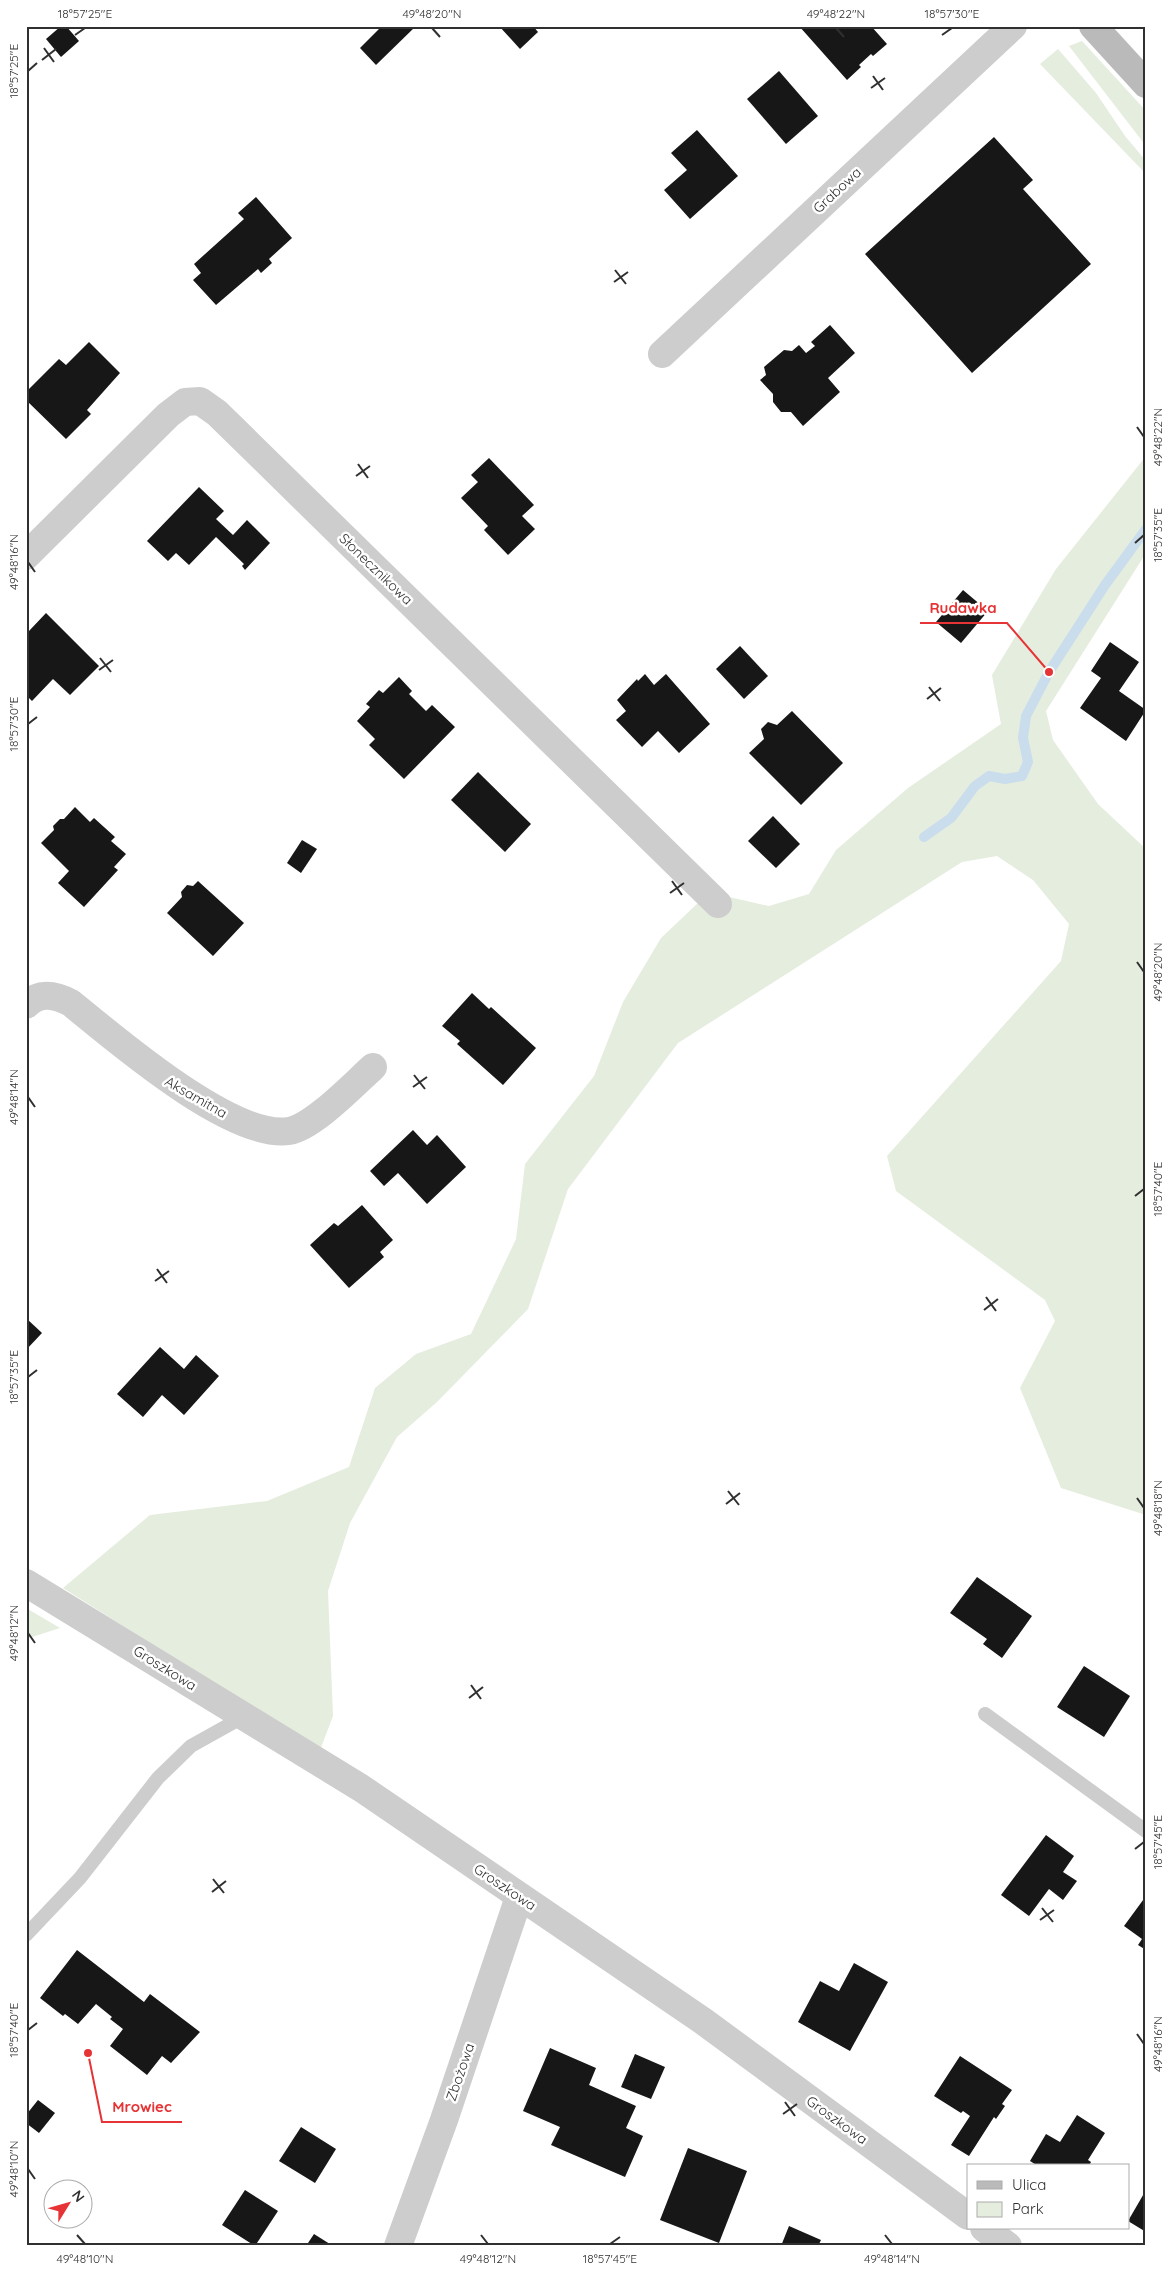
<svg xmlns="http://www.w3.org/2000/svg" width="1172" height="2272" font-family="Quicksand,sans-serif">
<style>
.green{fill:#e5edde}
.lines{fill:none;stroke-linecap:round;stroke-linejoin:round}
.stream{stroke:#caddec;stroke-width:10}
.building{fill:#171717}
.lane{stroke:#cdcdcd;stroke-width:14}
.street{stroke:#cdcdcd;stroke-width:28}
.secondary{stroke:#bababa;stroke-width:28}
.ticks{fill:none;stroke:#303030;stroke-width:2}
.labels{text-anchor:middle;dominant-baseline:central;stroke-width:5;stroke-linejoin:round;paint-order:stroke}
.street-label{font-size:14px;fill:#303030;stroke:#fff}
.leader{fill:none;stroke:#e63335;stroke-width:2}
.callout-dot{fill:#e63335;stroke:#fff;stroke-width:2}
.callout-label{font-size:15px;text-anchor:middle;font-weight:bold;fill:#e63335;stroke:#fff;stroke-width:5;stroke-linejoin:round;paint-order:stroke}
.neatline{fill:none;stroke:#303030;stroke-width:2}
.ticks-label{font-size:12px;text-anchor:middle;fill:#303030}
</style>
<rect width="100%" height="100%" fill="#fff"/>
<!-- green -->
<g class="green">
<path d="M1082,41L1146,111V146L1069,46Z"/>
<path d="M1058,49L1096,93L1125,136L1146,161V174L1040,64Z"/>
<path d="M1146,456V553L1046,711L1053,740L1098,804L1146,849V1515L1061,1488L1020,1388L1055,1321L1045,1300L896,1191L887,1156L1061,961L1069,924L1033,880L997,856L962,862L678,1043L568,1189L528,1309L437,1402L397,1437L350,1523L328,1591L333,1716L320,1750L63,1588L150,1515L267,1501L349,1467L375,1388L416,1354L471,1334L516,1239L525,1164L594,1076L623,1002L661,938L699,902L729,897L769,906L809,894L836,850L908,788L1001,724L992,675L1056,569Z"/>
<path d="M26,1608L60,1628L26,1639Z"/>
</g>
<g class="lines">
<!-- stream -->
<path class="stream" d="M924,837L951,818L975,786L989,776L1005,779L1022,776L1028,762L1023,738L1026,716L1049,672L1105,585L1146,529"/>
</g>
<!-- building -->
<g class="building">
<path d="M61,26H66L79,41L61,57L46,39Z"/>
<path d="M382,26H416L376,65L360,48Z"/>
<path d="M499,26H533L538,32L520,49Z"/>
<path d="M799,26H871L887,44L873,56L871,54L859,65L861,67L847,80Z"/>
<path d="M779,71L818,116L786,144L747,99Z"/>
<path d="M697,130L738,176L690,219L664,190L687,170L671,153Z"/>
<path d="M994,137L1033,180L1023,189L1091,264L972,373L865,254Z"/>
<path d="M256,197L292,238L269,259L272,263L261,273L258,269L216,305L193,280L201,273L194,264L244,219L238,213Z"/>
<path d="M830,325L855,353L828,378L840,392L803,426L791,412H781L773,402V394L760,380L766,375L764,367L784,350L792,351L799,345L806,353L815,346L811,342Z"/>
<path d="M89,342L120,373L87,410L91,414L66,439L26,400V392L59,359L66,365Z"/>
<path d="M489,458L534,505L522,516L535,529L508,555L484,530L488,526L461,498L478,482L471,475Z"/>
<path d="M199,487L224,511L216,519L233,535L247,520L270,543L245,570L242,566L244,564L216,537L189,565L176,553L168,561L147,541Z"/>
<path d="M963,590L988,611L961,643L936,622Z"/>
<path d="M46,613L99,666L70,695L53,679L32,701L26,695V641L29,638V631Z"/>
<path d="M1110,642L1139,662L1119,691L1146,710L1126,741L1080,708L1101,678L1091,671Z"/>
<path d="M740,646L768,676L744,699L716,669Z"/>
<path d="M645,674L654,685L666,674L710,724L679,753L658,731L642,747L616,720L626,711L617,700L637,679L638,681Z"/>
<path d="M399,677L412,691L409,694L426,711L432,705L455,727L404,779L369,745L375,739L357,721L370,707L366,704L379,690L383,693Z"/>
<path d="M792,711L843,763L801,805L749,753L764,739L761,729L768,722L777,725Z"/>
<path d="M478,772L531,824L505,852L451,800Z"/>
<path d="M75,807L90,822L94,818L115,837L111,841L126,854L114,867L118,870L84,907L58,883L69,871L41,843L54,830L53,826L60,819H64Z"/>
<path d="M773,816L800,844L776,868L748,841Z"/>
<path d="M302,840L317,849L301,873L287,863Z"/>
<path d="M198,881L244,923L213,956L167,913L182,897L181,892L187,885L193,886Z"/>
<path d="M472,993L489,1009L491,1007L536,1048L503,1085L457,1044L460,1041L442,1026Z"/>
<path d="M413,1130L427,1145L437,1135L466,1167L427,1204L398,1173L384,1186L370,1171Z"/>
<path d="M362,1205L393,1240L380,1252L384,1257L349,1288L310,1245L334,1223L338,1226Z"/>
<path d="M26,1318L42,1333L26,1350Z"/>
<path d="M160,1347L184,1369L196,1355L219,1376L184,1415L162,1395L143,1417L117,1394Z"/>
<path d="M977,1577L1032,1616L1002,1658L983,1644L987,1639L950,1613Z"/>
<path d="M1084,1666L1130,1696L1104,1737L1057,1707Z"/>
<path d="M1046,1835L1074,1856L1063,1872L1077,1881L1063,1900L1049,1889L1029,1916L1001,1895Z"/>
<path d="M1146,1896V1950L1138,1945L1142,1939L1124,1926Z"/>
<path d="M77,1950L144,2002L150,1994L200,2032L171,2063L162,2056L147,2075L110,2046L123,2029L110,2019L112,2017L96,2004L78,2024L65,2014L63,2016L40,1998Z"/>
<path d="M854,1963L888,1982L850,2051L798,2022L820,1981L839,1991Z"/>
<path d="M550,2048L596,2068L589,2085L636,2106L626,2128L643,2136L625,2177L551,2145L560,2127L523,2111Z"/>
<path d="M635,2054L665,2067L651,2099L621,2087Z"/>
<path d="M960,2056L1012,2090L1002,2104L1005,2106L996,2119L994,2117L969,2156L951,2145L970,2116L963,2111L961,2113L934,2096Z"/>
<path d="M38,2100L55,2113L39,2133L26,2123V2115Z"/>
<path d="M1077,2115L1105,2133L1088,2160L1091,2162L1089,2166H1038L1030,2161L1046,2134L1060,2142Z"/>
<path d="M301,2127L336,2149L315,2183L279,2161Z"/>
<path d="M688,2148L747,2171L719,2243L660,2220Z"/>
<path d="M245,2190L278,2211L255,2246L222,2225Z"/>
<path d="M1146,2190V2232L1128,2221Z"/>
<path d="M789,2226L821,2240L818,2246H781Z"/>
<path d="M314,2234L333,2246H306Z"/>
</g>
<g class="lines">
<!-- lane -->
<g class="lane">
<path d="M985,1714L1146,1831"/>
<path d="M26,1935L80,1878L158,1778L191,1746L243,1717"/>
</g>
<!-- street -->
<g class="street">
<path d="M662,354L1013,26"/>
<path d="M26,556L168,415L185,402L200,401L217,413L718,904"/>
<path d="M26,1005C40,991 56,995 71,1003C114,1038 232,1140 289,1131C313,1127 353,1085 373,1067"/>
<path d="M26,1583L361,1788L703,2021L968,2216"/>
<path d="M984,2228L1008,2246"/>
<path d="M398,2246L444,2120L519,1897"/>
</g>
<!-- secondary -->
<path class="secondary" d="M1093,26L1146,84"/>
</g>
<!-- ticks -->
<path class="ticks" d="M432,28L440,37M836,28L844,37M75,35L85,28M942,35L952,28M44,48L54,62M42,60L56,49M28,71L37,63M873,76L883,90M871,88L885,78M615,270L626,284M614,282L628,272M1137,427L1144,437M358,464L368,478M356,476L370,466M1135,543L1144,535M28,562L35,572M100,658L111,672M99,670L113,660M929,687L940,701M927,699L941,688M28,724L37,717M672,881L682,895M670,893L684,883M1137,962L1144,972M414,1075L425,1089M413,1087L427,1077M28,1097L35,1107M1135,1196L1144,1189M157,1269L167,1283M155,1281L169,1271M986,1297L996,1311M984,1310L998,1299M28,1377L37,1370M728,1491L739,1505M1137,1498L1144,1508M726,1504L740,1493M28,1633L35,1643M471,1685L481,1699M469,1698L483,1687M1135,1849L1144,1842M213,1879L224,1893M212,1892L226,1881M1042,1908L1053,1922M1040,1920L1054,1910M28,2030L37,2023M1137,2034L1144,2044M785,2102L795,2116M783,2114L797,2104M28,2169L35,2179M77,2235L85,2244M481,2235L488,2244M885,2235L892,2244M610,2244L620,2237"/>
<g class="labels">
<!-- street labels -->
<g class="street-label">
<text transform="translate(837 190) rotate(-43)">Grabowa</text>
<text transform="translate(376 569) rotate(44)">Słonecznikowa</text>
<text transform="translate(196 1097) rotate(30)">Aksamitna</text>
<text transform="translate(165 1668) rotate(32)">Groszkowa</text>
<text transform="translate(505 1887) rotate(34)">Groszkowa</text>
<text transform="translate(460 2072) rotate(-71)">Zbożowa</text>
<text transform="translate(837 2120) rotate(36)">Groszkowa</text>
</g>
</g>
<!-- callouts -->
<path class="leader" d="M1049 672L1007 623H920M88 2053L102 2122H182"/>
<g class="callout-dot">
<circle cx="1049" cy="672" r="5"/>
<circle cx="88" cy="2053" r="5"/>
</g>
<g class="callout-label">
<text x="963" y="613">Rudawka</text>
<text x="142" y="2112">Mrowiec</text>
</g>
<!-- border -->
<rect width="1172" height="2272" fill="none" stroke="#ffffff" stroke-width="55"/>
<!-- legend -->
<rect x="967" y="2164" width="162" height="65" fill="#ffffff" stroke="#acacac"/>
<rect x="977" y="2181" width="25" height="8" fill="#bababa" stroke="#acacac"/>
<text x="1012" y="2190" font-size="15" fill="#303030">Ulica</text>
<rect x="977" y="2202" width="25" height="15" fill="#e5edde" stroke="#acacac"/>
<text x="1012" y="2214" font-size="15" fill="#303030">Park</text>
<!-- north arrow -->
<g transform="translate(68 2204) rotate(53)"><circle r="24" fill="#ffffff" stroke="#acacac"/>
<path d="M0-4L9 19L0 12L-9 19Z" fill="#e63335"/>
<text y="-8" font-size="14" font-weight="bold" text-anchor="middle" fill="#303030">N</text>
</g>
<rect x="28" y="28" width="1116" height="2216" class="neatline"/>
<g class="ticks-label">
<text x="85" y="18">18°57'25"E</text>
<text x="432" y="18">49°48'20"N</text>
<text x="836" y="18">49°48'22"N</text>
<text x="952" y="18">18°57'30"E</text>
<text transform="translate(14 71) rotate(-90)" y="4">18°57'25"E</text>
<text transform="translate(1158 437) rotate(-90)" y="4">49°48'22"N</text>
<text transform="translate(1158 535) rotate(-90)" y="4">18°57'35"E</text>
<text transform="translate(14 562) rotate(-90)" y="4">49°48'16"N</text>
<text transform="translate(14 724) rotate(-90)" y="4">18°57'30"E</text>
<text transform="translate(1158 972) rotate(-90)" y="4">49°48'20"N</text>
<text transform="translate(14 1097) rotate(-90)" y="4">49°48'14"N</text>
<text transform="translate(1158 1189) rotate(-90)" y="4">18°57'40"E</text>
<text transform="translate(14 1377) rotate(-90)" y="4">18°57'35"E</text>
<text transform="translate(1158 1508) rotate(-90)" y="4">49°48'18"N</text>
<text transform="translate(14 1633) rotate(-90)" y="4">49°48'12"N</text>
<text transform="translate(1158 1842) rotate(-90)" y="4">18°57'45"E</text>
<text transform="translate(14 2030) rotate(-90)" y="4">18°57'40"E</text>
<text transform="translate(1158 2044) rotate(-90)" y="4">49°48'16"N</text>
<text transform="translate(14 2169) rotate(-90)" y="4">49°48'10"N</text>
<text x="85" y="2263">49°48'10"N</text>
<text x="488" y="2263">49°48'12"N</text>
<text x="610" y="2263">18°57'45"E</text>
<text x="892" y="2263">49°48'14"N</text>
</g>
</svg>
